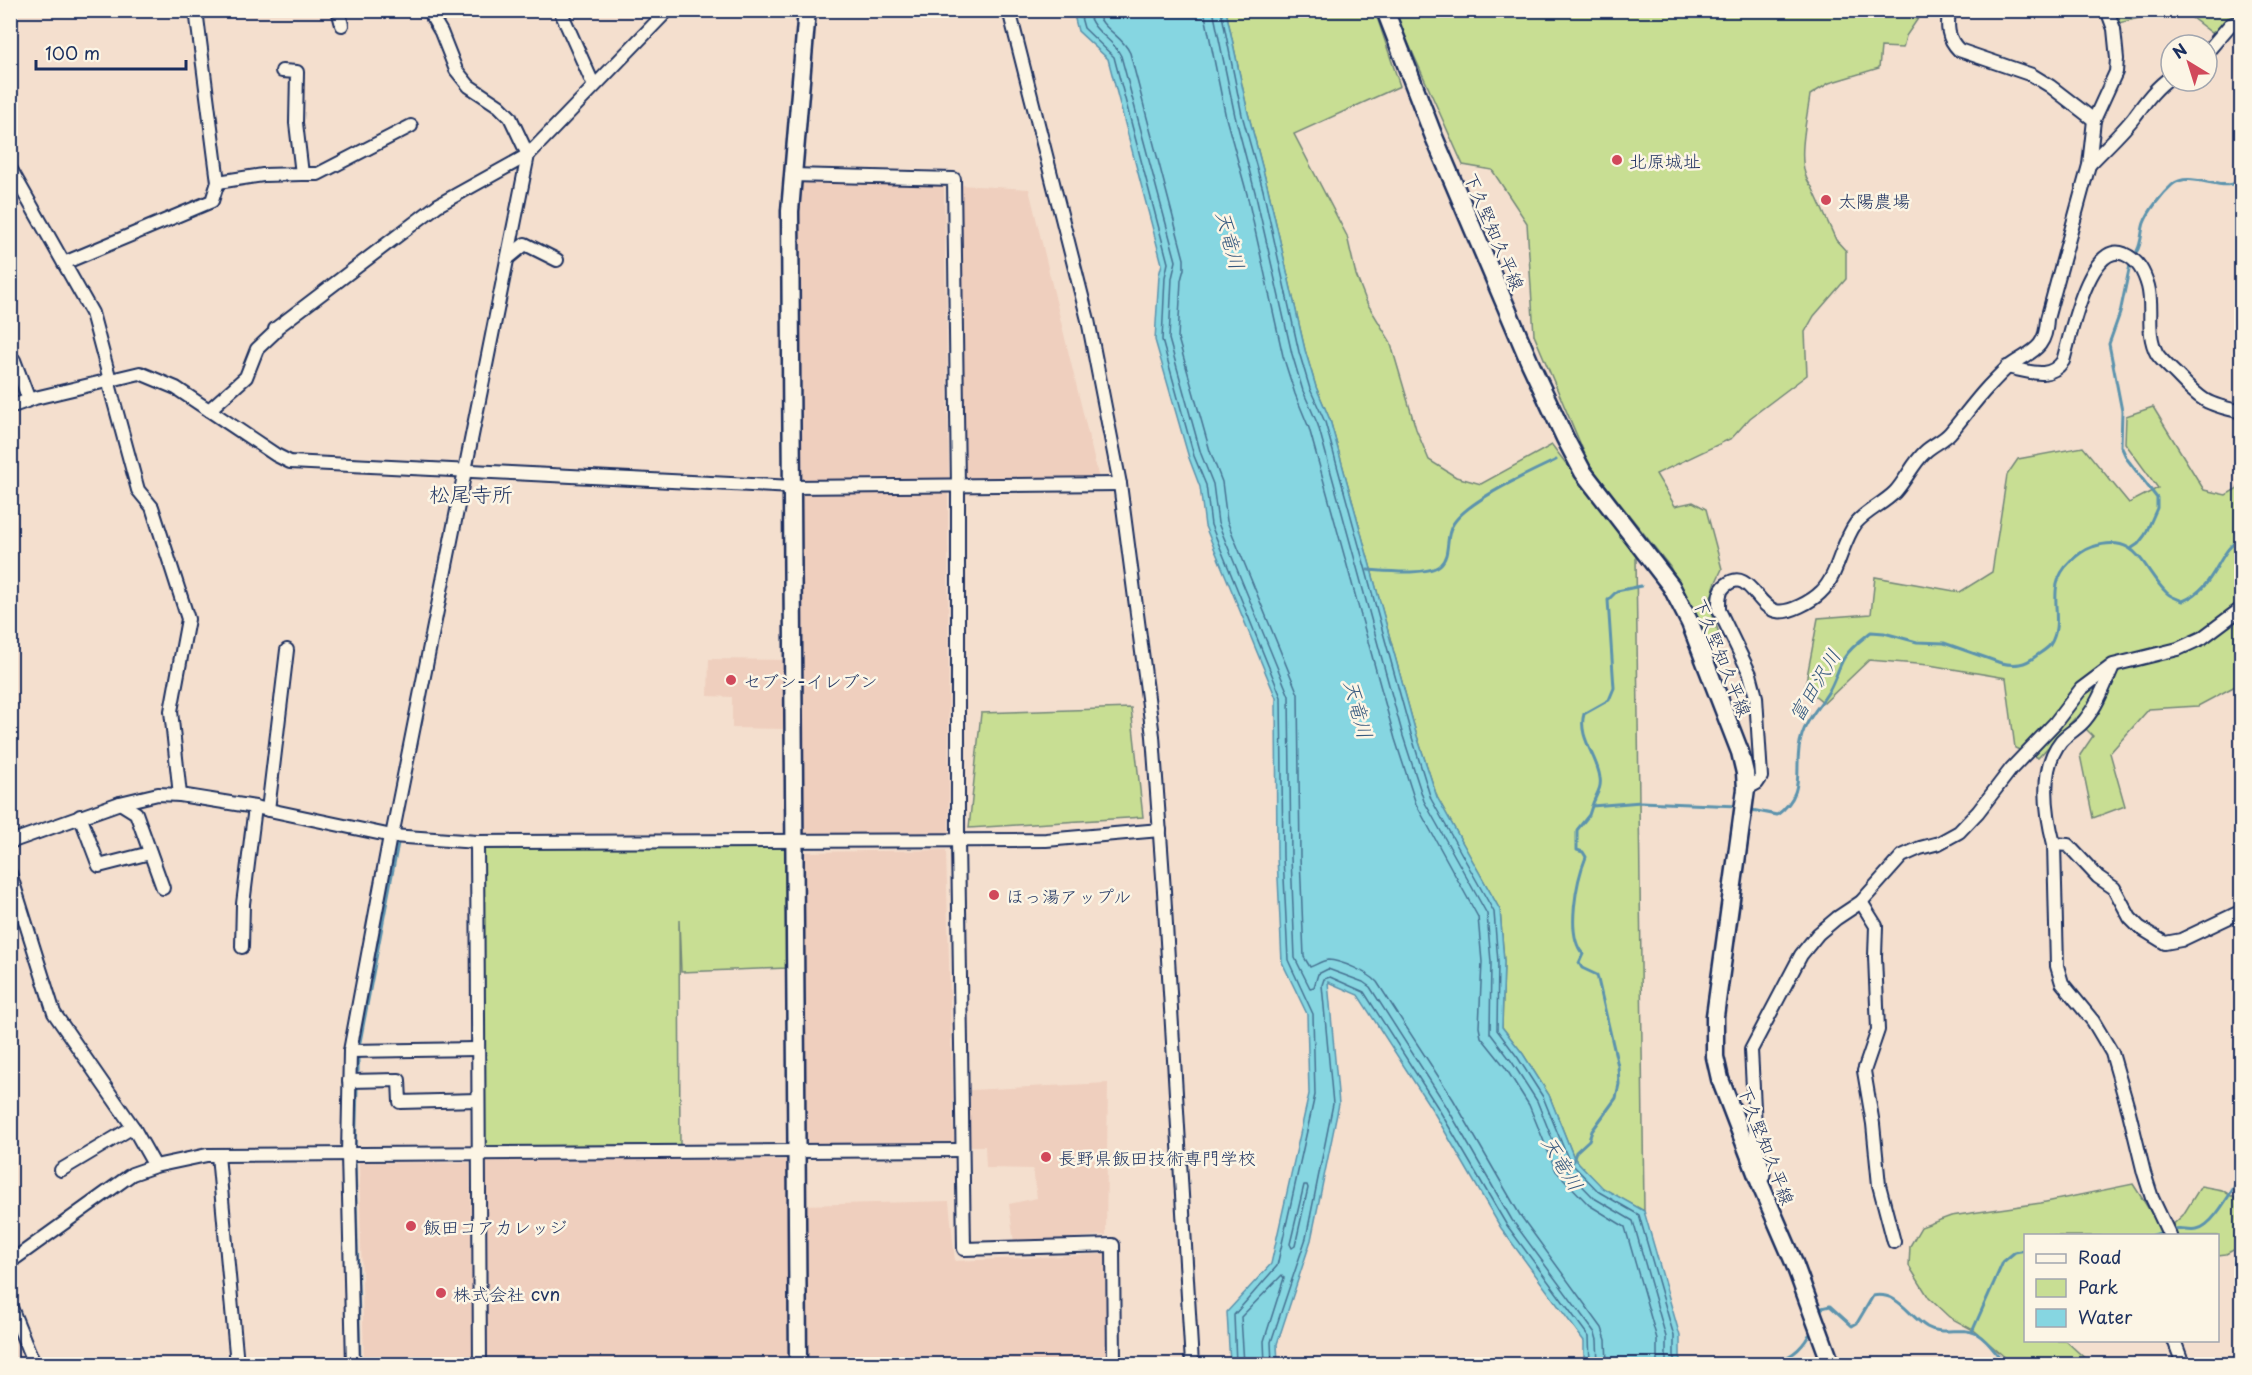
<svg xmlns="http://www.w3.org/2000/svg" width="2252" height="1375" font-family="'Playpen Sans','Klee One',sans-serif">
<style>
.built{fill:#efcfbe}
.green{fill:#c8de93;stroke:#728678;stroke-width:1.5}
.water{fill:#86d6e1;stroke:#5b93ad;stroke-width:1.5}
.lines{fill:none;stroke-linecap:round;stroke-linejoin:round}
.shore{stroke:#467292;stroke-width:1.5}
.stream{stroke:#5b93ad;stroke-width:3}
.street-casing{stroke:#1b2f5e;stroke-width:16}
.secondary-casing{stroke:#1b2f5e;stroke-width:21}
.street{stroke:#fcf5e5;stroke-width:12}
.secondary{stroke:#fcf5e5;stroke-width:16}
.poi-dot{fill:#d1495b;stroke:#fcf5e5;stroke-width:2}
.labels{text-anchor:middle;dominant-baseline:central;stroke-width:5;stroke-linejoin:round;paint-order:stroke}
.poi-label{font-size:18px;fill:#1b2f5e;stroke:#fcf5e5;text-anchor:start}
.street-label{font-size:18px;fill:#1b2f5e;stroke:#fcf5e5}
.water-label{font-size:20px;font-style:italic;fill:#36597f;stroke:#fcf5e5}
.quarter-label{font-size:21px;fill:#1b2f5e;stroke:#fcf5e5}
</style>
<rect width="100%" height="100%" fill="#f4dfce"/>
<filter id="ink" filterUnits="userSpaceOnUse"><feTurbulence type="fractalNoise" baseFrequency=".0167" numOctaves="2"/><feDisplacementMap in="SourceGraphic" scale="12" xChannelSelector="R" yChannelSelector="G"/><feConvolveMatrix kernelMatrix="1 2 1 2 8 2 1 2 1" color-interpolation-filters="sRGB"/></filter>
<g filter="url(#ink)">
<!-- built -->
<g class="built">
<path d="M795,183L944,186L949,481L798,482Z"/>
<path d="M959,185L1029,189L1099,479L962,482Z"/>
<path d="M948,493L949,836L800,835L797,494Z"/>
<path d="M709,659L789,660L787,729L732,728V697L708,696Z"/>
<path d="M946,850L954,1145H801L802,852Z"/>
<path d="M1108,1083L1106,1235L1014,1243L1009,1204L1037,1198L1033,1169L986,1168L985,1146H970V1090Z"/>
<path d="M485,1160H788L789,1364H486Z"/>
<path d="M359,1162L470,1163L473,1364H364Z"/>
<path d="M949,1201L955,1261L1105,1254L1106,1364H803V1205Z"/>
</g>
<!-- green -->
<g class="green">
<path d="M2241,10L2242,16L2212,33L2188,15L2159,13L2119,23L2112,11Z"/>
<path d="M1226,11H1375L1400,86L1294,134L1347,236L1356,275L1367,303L1390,341L1416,429L1429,460L1456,477L1481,484L1552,445L1636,556L1644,1211L1602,1188L1574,1158L1549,1095L1523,1054L1502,1027L1504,962L1500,910L1437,797L1416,733L1330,420L1316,387L1305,350L1268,189L1248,113Z"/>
<path d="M1396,11H1918L1919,17L1906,36L1903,48L1881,47L1879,68L1829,83L1810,95C1807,120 1794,167 1812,187L1836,240L1846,251V279L1814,316L1805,332L1807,375L1750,418L1732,438L1656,474L1675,506L1693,502L1706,509L1722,569L1715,584L1709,605L1722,642L1709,648L1670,567L1589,464L1534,335L1527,223L1492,170L1463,165L1402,29Z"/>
<path d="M2153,407L2204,490L2226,495L2241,486V683L2198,706L2149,709L2110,753L2125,806L2093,818L2080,755L2093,736L2075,718L2038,758L2015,748L2006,678L1929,665L1869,660L1824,703L1805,687L1818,618L1871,614L1875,577L1960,592L1992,572L2007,475L2018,459L2083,447L2129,503L2158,488L2125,443L2126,416Z"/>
<path d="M1131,708L1143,817L969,828L981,713Z"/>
<path d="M678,846H784L789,852L787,968L681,972L679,920L680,1145L485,1146L482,849Z"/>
<path d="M2133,1184L2164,1233L2183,1215L2201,1186L2222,1190L2241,1202V1246L2226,1254L2218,1255V1236H2026V1340L2066,1341L2091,1364H2008V1360L1975,1331L1949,1317L1929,1298L1909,1266L1910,1246L1921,1227L1951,1216L2041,1203Z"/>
</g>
<!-- water -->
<path class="water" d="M1073,11H1226L1248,113L1268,189L1305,350L1316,387L1330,420L1416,733L1437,797L1500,910L1504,962L1502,1027L1523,1054L1549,1095L1574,1158L1603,1188L1644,1211L1680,1336V1364H1584V1341L1501,1228L1433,1111L1358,995L1328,982L1339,1104L1311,1240L1277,1344L1278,1364H1230L1227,1312L1271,1264L1309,1094L1307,1014L1282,962L1277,857L1276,698L1205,526L1200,487L1189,458L1155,340L1159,275L1162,264L1108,59L1078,31Z"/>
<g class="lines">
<!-- shore -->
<g class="shore">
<path d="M1079,10L1084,28L1114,57L1168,263L1165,277L1162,340L1194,456L1206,485L1211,525L1281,697L1283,857L1288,960L1313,1014L1315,1095L1277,1266L1234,1315L1236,1364"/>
<path d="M1087,10C1093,34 1112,37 1121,56L1176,261L1172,278L1169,339L1201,454L1213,484L1218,523L1289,696L1291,857L1295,958L1310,988L1314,987L1318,974L1328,969L1363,982L1370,987L1445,1104L1512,1220L1595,1333L1597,1340L1598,1364"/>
<path d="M1096,10C1101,29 1123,36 1130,53L1184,259V269L1181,280L1178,338L1210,451L1222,482L1227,521L1298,694L1300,857L1304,957L1310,967C1316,965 1321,961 1328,960C1340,960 1369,973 1377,982L1453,1099L1520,1215L1602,1328L1606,1340L1607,1364"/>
<path d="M1204,10L1226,118L1247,194L1283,356L1295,394L1309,428L1395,739L1416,804L1478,917L1482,962L1479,1027L1481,1037L1505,1067L1529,1105L1556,1171L1589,1205L1625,1227L1657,1339V1364"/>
<path d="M1213,10L1235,116L1255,192L1292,354L1303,391L1318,425L1403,736L1424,801L1487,914L1491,962L1490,1033L1512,1062L1537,1101L1563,1166L1594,1198L1633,1221L1666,1337V1364"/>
<path d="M1221,10L1242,115L1263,190L1299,352L1310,389L1325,422L1411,734L1431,799L1494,912L1498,962L1497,1030L1518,1058L1543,1097L1569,1161L1599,1192L1639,1215L1674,1336V1364"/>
<path d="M1304,1185H1307L1308,1188L1295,1246L1292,1248L1290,1244Z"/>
<path d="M1244,1364L1241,1317L1282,1275L1284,1278L1264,1341L1265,1364"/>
<path d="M1272,1364L1271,1342L1306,1238L1333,1104L1322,985L1324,979L1330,977L1364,992L1438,1108L1506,1224L1589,1337L1590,1364"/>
</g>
<!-- stream -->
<g class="stream">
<path d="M2242,112C2235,124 2237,132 2242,144"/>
<path d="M2137,251C2142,242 2141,232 2144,223C2149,210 2162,194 2172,185C2191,168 2229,198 2242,177"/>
<path d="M2130,265L2120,313L2109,344L2122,411L2121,446L2127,459L2157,498V508L2145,535L2138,544L2132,548"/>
<path d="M1368,570C1384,571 1428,576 1440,565C1451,555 1445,538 1452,526C1464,502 1531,472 1556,460"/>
<path d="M1592,806C1595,796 1602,789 1600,778C1598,757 1577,737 1584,714L1609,700L1614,688L1608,600L1617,591L1641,586"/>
<path d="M1747,809L1777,815C1810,790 1791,767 1802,735C1807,718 1820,706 1829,691C1835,681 1838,668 1844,658C1851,647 1861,640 1871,632L1884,633L1917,642L1944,643L2001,663C2015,666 2025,665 2036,656C2040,653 2047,649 2050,645C2067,619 2042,588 2070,562C2077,555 2083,550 2092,547C2139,532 2141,568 2167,593C2171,597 2178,599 2183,601C2218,587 2217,548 2242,539"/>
<path d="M360,1042L398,843"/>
<path d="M358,1071V1056"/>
<path d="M355,1152L357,1088"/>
<path d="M355,1159L360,1364"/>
<path d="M1573,1161L1576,1152L1589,1140L1592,1131L1616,1098L1619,1084L1618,1066L1597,975L1582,968L1579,963L1583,954C1565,935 1577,879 1586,857L1583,852L1577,850V830L1589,815L1592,806L1641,802L1738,806"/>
<path d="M2169,1230C2181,1226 2187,1231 2197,1229C2214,1226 2232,1189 2242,1175"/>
<path d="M2151,1236L2163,1232"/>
<path d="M1819,1315L1822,1308L1830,1306L1852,1326L1857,1323L1873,1296C1897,1291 1908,1315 1927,1327C1942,1336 1962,1326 1977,1334C1989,1341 1996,1354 2005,1364"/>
<path d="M1972,1332L2003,1262L2015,1252L2026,1250"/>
<path d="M1772,1364C1789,1357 1800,1352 1809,1335"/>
</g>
<defs>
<g id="street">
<path d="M338,10L342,25"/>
<path d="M560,10L594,86"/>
<path d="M1009,10L1088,320L1120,484L1153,736L1164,891L1192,1364"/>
<path d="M1949,10C1947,27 1947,38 1959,50L2032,75L2050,86L2094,120"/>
<path d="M2207,52L2230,25L2242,21"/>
<path d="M2089,165C2104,149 2122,133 2135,116C2146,101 2156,87 2171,77"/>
<path d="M10,168L92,313L110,380"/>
<path d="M302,174H318L411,126"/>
<path d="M791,175L954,179L958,486V840L964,1249L1113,1245L1114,1364"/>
<path d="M218,182L263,175L302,174L296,123L297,72L282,71"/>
<path d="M508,258L525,244L557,260"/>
<path d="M64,263L212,201L218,182L196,10"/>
<path d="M14,360L29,400"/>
<path d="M2007,367C2029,371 2049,381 2063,361C2070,338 2089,240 2124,254C2138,260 2144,272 2148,286C2154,308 2145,332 2157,354C2162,361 2170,368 2176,374C2202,401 2205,404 2242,412"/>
<path d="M108,380L138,490L152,507L188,619L171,711L180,795"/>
<path d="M10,407L35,398L140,373L176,388L276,455L290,462L793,487L1120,484"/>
<path d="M209,410L246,377L257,349L275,332V329L438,205L528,155L668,10"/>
<path d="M2113,666C2105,684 2098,704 2085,720C2079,728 2068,733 2061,741C2039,768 2046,813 2054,844L2057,966L2062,983L2093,1021L2112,1053L2129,1112L2144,1173L2152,1198L2170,1236"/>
<path d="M1746,789L1757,783L1761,777L1756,697L1750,674L1719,610C1719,602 1718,591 1726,585C1748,567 1757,607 1776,611C1789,614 1812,601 1821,592C1838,576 1841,543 1856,523C1866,511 1883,504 1895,492C1906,480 1913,463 1925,452C1932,445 1943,441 1950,433C1963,418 1974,402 1988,387C1994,381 2000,374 2007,368C2029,351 2046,352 2047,319L2089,165L2094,120L2116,72L2117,59L2114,29L2107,10"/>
<path d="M120,803L136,813L163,888"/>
<path d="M268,810L287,650"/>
<path d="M80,816L99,866L150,853"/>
<path d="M392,836L528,155L510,117L499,106L469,86L456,70L441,32L428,10"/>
<path d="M10,842L120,803L158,794L180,795L255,807L392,836L477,842L1046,840L1160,830"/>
<path d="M477,842L480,1364"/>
<path d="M2054,844L2068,845L2098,877L2114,888L2130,918L2139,927L2165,943L2181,940L2242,911"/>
<path d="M10,873L54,1013L133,1127L155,1166"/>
<path d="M1861,902L1876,926L1875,956L1878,1030L1864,1071L1873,1124L1879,1185L1894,1242"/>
<path d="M242,947L243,904L255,807"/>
<path d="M350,1051L477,1049"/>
<path d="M349,1081L399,1080L400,1102L478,1100"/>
<path d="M218,1155L237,1364"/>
<path d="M61,1170L133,1127"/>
<path d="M1763,1177L1764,1172L1756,1146L1751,1050L1801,955L1818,934L1837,918L1861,902L1902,856L1920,848L1939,843L1959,832L1978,812L2011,769L2055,723L2081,689L2113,665L2178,649L2202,638L2242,608"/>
<path d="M10,1262L132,1174L155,1166L207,1155L962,1150"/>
<path d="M10,1305L34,1364"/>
<path d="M2174,1340L2183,1364"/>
<path d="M353,1364L348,1154L350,1051L390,836"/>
</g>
<g id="secondary">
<path d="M1385,10L1434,137L1530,363L1565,438L1583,472L1671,586L1690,623L1740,752L1745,773L1746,789L1715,1016V1057L1720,1079L1761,1186L1793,1260L1831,1364"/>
<path d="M798,1364L790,211L807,10"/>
</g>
</defs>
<!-- street casing -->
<use href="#street" class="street-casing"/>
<!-- secondary casing -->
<use href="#secondary" class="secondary-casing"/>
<!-- street -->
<use href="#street" class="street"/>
<!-- secondary -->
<use href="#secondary" class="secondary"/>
</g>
</g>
<!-- markers -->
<g class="poi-dot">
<circle cx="1617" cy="160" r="6"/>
<circle cx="1826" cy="200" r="6"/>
<circle cx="731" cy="680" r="6"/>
<circle cx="994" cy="895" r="6"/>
<circle cx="1046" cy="1157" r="6"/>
<circle cx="411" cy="1226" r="6"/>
<circle cx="441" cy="1293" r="6"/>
</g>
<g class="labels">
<!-- poi labels -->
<g class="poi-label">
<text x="1629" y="160">北原城址</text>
<text x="1838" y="200">太陽農場</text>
<text x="743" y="680">セブン-イレブン</text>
<text x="1006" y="895">ほっ湯アップル</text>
<text x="1058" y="1157">長野県飯田技術専門学校</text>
<text x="423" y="1226">飯田コアカレッジ</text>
<text x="453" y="1293">株式会社 cvn</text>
</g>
<!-- street labels -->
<g class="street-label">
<text transform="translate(1495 231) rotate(67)">下久堅知久平線</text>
<text transform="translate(1723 657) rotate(68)">下久堅知久平線</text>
<text transform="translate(1767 1145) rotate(69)">下久堅知久平線</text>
</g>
<!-- water labels -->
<g class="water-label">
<text transform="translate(1231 240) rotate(75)">天竜川</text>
<text transform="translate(1814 685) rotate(-59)">富田沢川</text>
<text transform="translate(1359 709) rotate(75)">天竜川</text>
<text transform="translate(1563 1163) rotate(59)">天竜川</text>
</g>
<!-- quarter labels -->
<g class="quarter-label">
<text x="471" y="493">松尾寺所</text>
</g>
</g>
<!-- margin -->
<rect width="2252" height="1375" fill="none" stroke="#fcf5e5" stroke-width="36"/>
<rect x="18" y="18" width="2216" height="1339" fill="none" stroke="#1b2f5e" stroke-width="2" filter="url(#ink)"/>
<!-- legend -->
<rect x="2024" y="1234" width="195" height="108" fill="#fcf5e5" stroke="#a2a6af" stroke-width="1.5"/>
<rect x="2036" y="1254" width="30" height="9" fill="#fcf5e5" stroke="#a2a6af" stroke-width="1.5"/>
<text x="2078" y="1264" font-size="18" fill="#1b2f5e">Road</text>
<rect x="2036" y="1279" width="30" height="18" fill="#c8de93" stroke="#a2a6af" stroke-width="1.5"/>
<text x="2078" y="1294" font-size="18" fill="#1b2f5e">Park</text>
<rect x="2036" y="1309" width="30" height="18" fill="#86d6e1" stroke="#a2a6af" stroke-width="1.5"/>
<text x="2078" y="1324" font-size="18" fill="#1b2f5e">Water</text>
<!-- north arrow -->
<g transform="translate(2189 63) rotate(322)"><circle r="28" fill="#fcf5e5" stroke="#a2a6af" stroke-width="1.5"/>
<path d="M0-4.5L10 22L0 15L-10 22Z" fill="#d1495b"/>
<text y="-9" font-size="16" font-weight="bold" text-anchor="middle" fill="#1b2f5e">N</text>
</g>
<!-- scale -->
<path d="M36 60v9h150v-9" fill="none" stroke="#1b2f5e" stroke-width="3"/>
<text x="45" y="60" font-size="18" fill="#1b2f5e" stroke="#fcf5e5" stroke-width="4.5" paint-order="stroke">100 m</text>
</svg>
